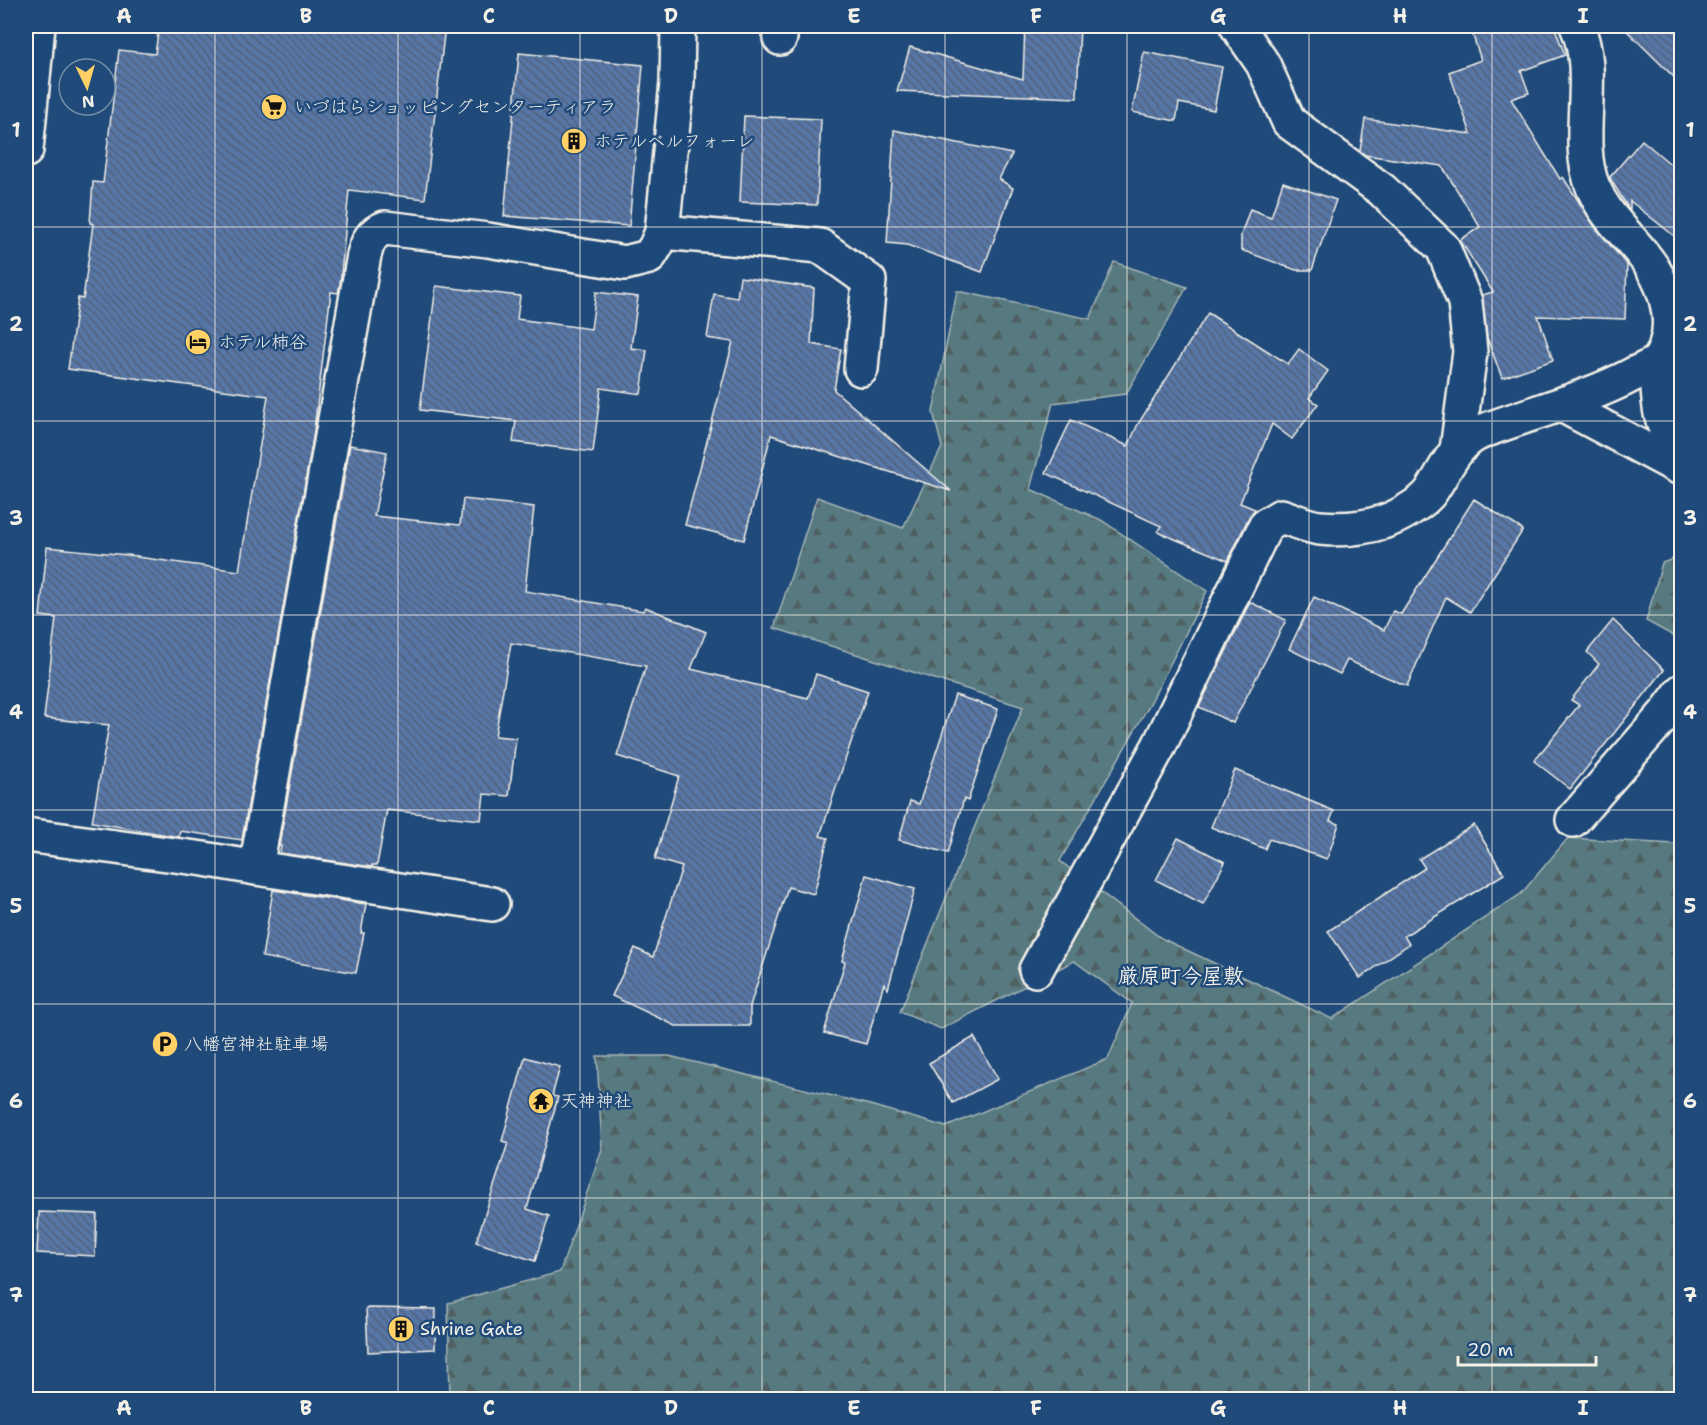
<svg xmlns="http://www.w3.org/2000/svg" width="1707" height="1425" font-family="'Shantell Sans','Klee One',sans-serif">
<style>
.forest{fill:url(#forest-firs);stroke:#a6b6b4;stroke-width:1.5}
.building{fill:url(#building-back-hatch);stroke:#f4f1e8;stroke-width:1.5}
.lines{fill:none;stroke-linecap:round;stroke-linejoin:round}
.minor-casing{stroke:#f4f1e8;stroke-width:38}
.major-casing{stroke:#f4f1e8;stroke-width:38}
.minor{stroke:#1f4a7a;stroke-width:33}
.major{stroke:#1f4a7a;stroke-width:33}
.grid{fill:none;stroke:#f4f1e8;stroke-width:1.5;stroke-opacity:0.55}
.labels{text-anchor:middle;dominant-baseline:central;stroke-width:5;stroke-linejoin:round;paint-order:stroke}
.poi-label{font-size:18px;fill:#f4f1e8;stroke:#1f4a7a;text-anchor:start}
.quarter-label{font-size:21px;font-weight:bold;fill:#f4f1e8;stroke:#1f4a7a}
.neatline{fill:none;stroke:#f4f1e8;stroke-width:2}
.grid-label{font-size:20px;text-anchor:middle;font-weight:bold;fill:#f4f1e8}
</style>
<defs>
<pattern id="forest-firs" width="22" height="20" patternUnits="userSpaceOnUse" patternTransform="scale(1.5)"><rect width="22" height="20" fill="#577a80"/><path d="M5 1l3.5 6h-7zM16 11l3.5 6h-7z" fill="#506163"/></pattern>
<pattern id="building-back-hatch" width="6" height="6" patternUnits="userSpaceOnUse" patternTransform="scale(1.5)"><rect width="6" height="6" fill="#5776a6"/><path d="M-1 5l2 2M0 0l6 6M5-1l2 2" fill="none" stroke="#51617b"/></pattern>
</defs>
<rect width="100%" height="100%" fill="#1f4a7a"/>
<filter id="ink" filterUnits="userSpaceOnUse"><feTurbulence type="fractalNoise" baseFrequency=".0167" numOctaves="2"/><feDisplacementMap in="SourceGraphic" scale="12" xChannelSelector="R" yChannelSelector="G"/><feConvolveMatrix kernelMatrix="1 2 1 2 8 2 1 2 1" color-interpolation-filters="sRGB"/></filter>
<g filter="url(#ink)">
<!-- forest -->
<g class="forest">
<path d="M1114,262L1187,287L1126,394L1053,403L1030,489L1101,520L1207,591L1152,700L1060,861L1161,938L1332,1019L1521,894L1568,838L1675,844L1681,847V1399H450L448,1303L560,1272L602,1149L597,1056H669L870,1105L946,1127L1108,1059L1132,1003L1074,961L941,1029L900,1012L1023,707L774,628L817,497L903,528L942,447L933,412L957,291L1090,319Z"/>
<path d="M1681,556H1682L1681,640L1646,621L1662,563Z"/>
</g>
<!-- building -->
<g class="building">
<path d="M159,26H445L425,199L349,190L340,285L338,293L331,292L313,438L242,840L180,831L179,837L92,822L109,725L44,718L56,618L40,616L47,547L138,556L137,557L239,571L268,396L68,369L78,298L83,299L93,224L90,223L93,182L103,183L119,50L155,54Z"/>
<path d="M1025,26H1080L1077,98L897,91L910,47L1023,79Z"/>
<path d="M1494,26H1554L1565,55L1521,71L1529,93L1511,99L1560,179L1563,177L1595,227L1627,265L1625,319L1538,316L1553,360L1502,378L1487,338L1482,295L1493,292L1460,240L1480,227L1442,166L1365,155L1360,151L1365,119L1471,134L1449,72L1481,60L1472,33Z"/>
<path d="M1622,26H1682V85Z"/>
<path d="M1144,52L1222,67L1214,110L1179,103L1176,121L1132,112Z"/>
<path d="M519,53L643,65L629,226L504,216Z"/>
<path d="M744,116L821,119L817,205L740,202Z"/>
<path d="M894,130L1012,154L999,179L1013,188L982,272L907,245L887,243Z"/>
<path d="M1642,140L1682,174V242L1630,201V211L1611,180L1610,177Z"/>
<path d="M1283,182L1336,200L1312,270H1296L1241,250V235L1250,209L1271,217Z"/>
<path d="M740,277L814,288L811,344L841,349L834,390L951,491L771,435L744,540L685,525L733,342L707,338L714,294L737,298Z"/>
<path d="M436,286L520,296L517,319L591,329L596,292L638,297L631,348L647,350L641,394L601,388L593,452L513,442L516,421L420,410Z"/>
<path d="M1208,313L1288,364L1299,349L1328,371L1309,398L1318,404L1292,439L1272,424L1240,503L1255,509L1249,517L1228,561L1158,532L1161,526L1046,473L1071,420L1128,446L1138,424Z"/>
<path d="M350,445L387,452L374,516L460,525L463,499L534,507L525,591L643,611L645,607L706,632L691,669L808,698L816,674L868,691L820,836L828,838L814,894L788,887L750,1006V1026H676L612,996L635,948L653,957L682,867L655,859L679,776L617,756L646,666L511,643L495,736L516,738L509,796L484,794L481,820L387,810L377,865H372V867L280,853L281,846H279Z"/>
<path d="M1474,499L1523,530L1470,612L1446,597L1407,686L1347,660L1340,674L1289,649L1314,597L1384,630L1393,611L1401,614Z"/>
<path d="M1250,602L1286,620L1233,723L1199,707Z"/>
<path d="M1613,620L1664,670L1570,789L1534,761L1579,705L1571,700L1599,664L1587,652Z"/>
<path d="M955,695L998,709L968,801L964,799L948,853L899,840L910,801L919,804Z"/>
<path d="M1235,770L1334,811L1330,821L1339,824L1327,859L1269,839L1265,849L1211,827Z"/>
<path d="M1474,825L1504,874L1404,936L1409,944L1360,978L1328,931L1425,868L1419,859Z"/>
<path d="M1178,838L1225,862L1203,904L1156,880Z"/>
<path d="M866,875L915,889L888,989L884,983L866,1044L824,1033L845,962L842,961Z"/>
<path d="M273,890L366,904L361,933H364L356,973L262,957Z"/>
<path d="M974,1037L998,1079L953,1103L929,1063Z"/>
<path d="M525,1057L560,1067L552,1096L558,1097L527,1209L549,1216L535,1261L476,1242L508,1143L502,1141Z"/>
<path d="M39,1212L97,1214L95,1256L37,1253Z"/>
<path d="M366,1308L436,1309L435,1349L368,1352Z"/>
</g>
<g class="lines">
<defs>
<g id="minor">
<path d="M1237,26L1263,64L1289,122L1382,190L1443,248L1465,302L1470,352L1457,450"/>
<path d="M780,38L781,26"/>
<path d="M662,232L820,246L869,281L861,369"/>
<path d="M1657,362C1658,403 1658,424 1682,459"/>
<path d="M1562,405L1682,469"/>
<path d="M1573,820L1665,714L1682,691"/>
<path d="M26,835L204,859L256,868L364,255C368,241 371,233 385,228L488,240L625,263L649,257L656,246L662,232L677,83L678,26"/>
<path d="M256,868L492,904"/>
<path d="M1036,970L1159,746L1266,525L1281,516C1294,520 1308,527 1320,528C1341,530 1364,528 1383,522C1397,518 1425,502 1432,490C1446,469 1456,442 1481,432C1532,412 1585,400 1634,374C1641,370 1652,367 1658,361C1661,358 1665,350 1666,345C1676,316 1663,279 1644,256C1625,231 1606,218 1593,187C1573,139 1599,75 1577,26"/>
</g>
<path id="major" d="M26,150L38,26"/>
</defs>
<!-- minor casing -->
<use href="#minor" class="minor-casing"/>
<!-- major casing -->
<use href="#major" class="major-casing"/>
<!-- minor -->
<use href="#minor" class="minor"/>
<!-- major -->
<use href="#major" class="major"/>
</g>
</g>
<!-- grid -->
<path class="grid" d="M215,26V1400M398,26V1400M580,26V1400M762,26V1400M945,26V1400M1127,26V1400M1309,26V1400M1492,26V1400M26,227H1682M26,421H1682M26,615H1682M26,810H1682M26,1004H1682M26,1198H1682"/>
<!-- icons -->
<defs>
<symbol id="supermarket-disc" viewBox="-11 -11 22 22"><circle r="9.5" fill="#ffd166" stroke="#1f4a7a"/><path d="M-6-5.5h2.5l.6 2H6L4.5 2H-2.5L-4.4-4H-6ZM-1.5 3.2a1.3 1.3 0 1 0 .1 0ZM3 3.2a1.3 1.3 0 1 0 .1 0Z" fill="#111"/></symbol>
<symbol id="building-disc" viewBox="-11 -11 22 22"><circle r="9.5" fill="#ffd166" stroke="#1f4a7a"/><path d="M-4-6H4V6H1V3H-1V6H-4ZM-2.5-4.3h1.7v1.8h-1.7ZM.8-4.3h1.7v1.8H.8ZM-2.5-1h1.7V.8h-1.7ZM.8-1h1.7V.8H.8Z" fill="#111"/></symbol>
<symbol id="hotel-disc" viewBox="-11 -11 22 22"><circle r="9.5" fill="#ffd166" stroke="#1f4a7a"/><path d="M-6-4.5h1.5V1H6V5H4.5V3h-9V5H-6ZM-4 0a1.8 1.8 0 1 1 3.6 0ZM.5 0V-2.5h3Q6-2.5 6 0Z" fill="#111"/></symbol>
<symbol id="parking-disc" viewBox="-11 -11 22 22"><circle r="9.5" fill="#ffd166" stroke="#1f4a7a"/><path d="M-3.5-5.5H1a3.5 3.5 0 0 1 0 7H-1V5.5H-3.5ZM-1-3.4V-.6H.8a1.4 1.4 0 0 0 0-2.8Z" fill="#111"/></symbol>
<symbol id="temple-disc" viewBox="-11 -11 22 22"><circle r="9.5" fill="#ffd166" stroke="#1f4a7a"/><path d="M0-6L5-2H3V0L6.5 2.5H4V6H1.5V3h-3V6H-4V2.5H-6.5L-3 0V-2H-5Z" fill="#111"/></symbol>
</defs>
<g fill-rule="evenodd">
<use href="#supermarket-disc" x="259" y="92" width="30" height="30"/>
<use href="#building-disc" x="559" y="126" width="30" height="30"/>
<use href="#hotel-disc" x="183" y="327" width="30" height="30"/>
<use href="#parking-disc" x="150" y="1029" width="30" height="30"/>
<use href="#temple-disc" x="526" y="1086" width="30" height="30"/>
<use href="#building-disc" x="386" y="1314" width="30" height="30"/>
</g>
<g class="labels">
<!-- poi labels -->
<g class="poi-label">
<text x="294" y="107">いづはらショッピングセンターティアラ</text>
<text x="594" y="141">ホテルベルフォーレ</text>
<text x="218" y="342">ホテル柿谷</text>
<text x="184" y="1044">八幡宮神社駐車場</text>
<text x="560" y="1101">天神神社</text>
<text x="420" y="1329">Shrine Gate</text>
</g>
<!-- quarter labels -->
<g class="quarter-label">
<text x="1181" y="976">厳原町今屋敷</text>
</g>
</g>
<!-- margin -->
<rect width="1707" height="1425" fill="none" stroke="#1f4a7a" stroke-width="66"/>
<!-- north arrow -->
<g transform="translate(87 87) rotate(175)"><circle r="28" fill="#1f4a7a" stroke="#748da6" stroke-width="1.5"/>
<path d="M0-4.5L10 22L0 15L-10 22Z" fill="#ffd166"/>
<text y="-9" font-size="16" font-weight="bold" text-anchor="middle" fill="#f4f1e8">N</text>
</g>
<!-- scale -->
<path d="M1458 1356v9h138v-9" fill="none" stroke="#f4f1e8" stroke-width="3"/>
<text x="1467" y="1356" font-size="18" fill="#f4f1e8" stroke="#1f4a7a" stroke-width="4.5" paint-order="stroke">20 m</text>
<rect x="33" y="33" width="1641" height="1359" class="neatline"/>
<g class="grid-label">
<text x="124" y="23">A</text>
<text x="306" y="23">B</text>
<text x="489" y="23">C</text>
<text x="671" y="23">D</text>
<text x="854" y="23">E</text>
<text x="1036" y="23">F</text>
<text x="1218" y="23">G</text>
<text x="1400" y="23">H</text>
<text x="1583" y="23">I</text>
<text x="16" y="137">1</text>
<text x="1690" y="137">1</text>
<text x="16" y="331">2</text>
<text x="1690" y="331">2</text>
<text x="16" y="525">3</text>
<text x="1690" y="525">3</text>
<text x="16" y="719">4</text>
<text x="1690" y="719">4</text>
<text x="16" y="913">5</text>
<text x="1690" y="913">5</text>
<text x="16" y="1108">6</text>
<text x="1690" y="1108">6</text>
<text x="16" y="1302">7</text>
<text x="1690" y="1302">7</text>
<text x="124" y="1415">A</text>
<text x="306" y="1415">B</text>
<text x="489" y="1415">C</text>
<text x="671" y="1415">D</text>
<text x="854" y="1415">E</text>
<text x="1036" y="1415">F</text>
<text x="1218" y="1415">G</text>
<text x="1400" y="1415">H</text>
<text x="1583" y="1415">I</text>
</g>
</svg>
